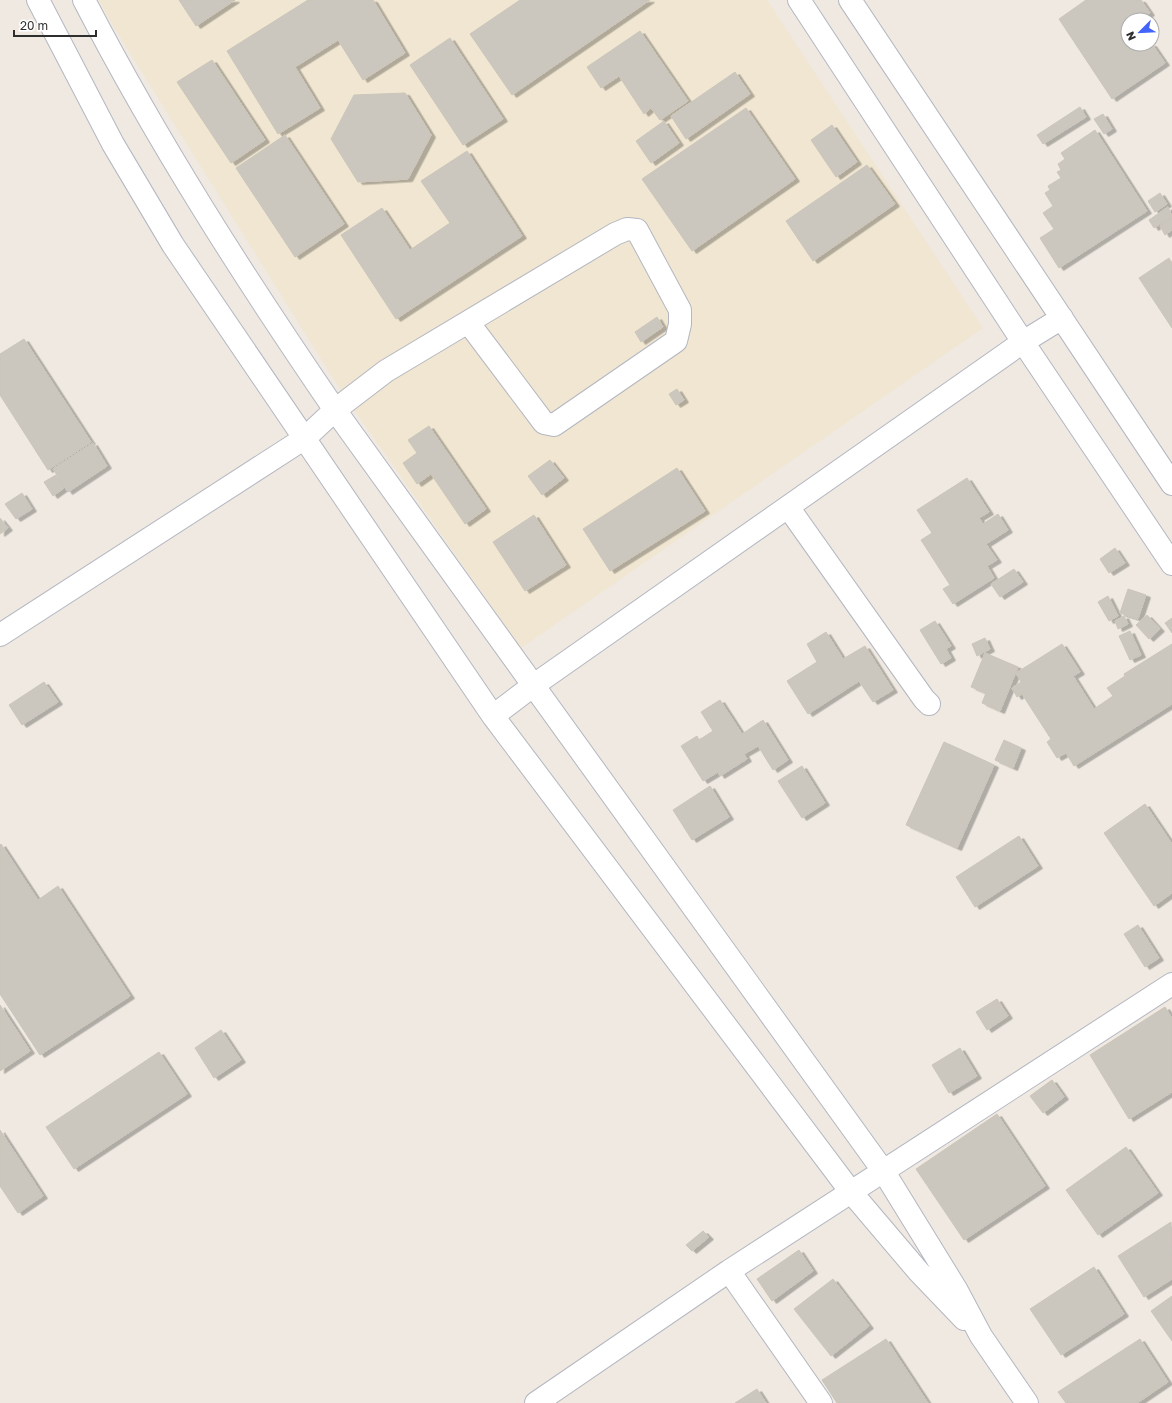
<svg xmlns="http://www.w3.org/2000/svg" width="1172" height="1403" viewBox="0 0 1172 1403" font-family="'Golos Text',sans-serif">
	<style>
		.education { fill: #f0e6d1 }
		.building { fill: #cbc7bf; stroke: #cbc5ba; filter: url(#shadow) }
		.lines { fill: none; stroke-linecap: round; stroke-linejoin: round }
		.minor-casing { stroke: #b4b7c1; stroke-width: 24 }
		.minor { stroke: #fff; stroke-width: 22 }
	</style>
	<defs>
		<filter id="shadow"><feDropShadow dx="4.5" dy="2.5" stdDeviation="0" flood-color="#0004"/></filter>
	</defs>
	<rect width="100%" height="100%" fill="#efe9e1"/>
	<!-- education -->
	<path class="education" d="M99 0H767L983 328 521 648 343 394 110 21Z"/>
	<!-- building -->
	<path class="building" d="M179 0H235L196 26Z
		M308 0H373L405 53 363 80 338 40 295 67 320 108 278 134 227 51Z
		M520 0H650L512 95 470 34Z
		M1086 0H1141L1150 13 1139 20H1128V44H1152L1165 63 1112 99 1059 19Z
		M640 31 688 101 660 120 651 108 644 114 619 76 601 88 587 67Z
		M450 38 503 119 463 145 410 65Z
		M212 60 265 140 231 163 177 82Z
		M735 72 750 94 686 139 671 116Z
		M405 93 431 135 408 179 358 182 331 139 354 95Z
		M1080 107 1086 117 1043 144 1037 135Z
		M746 108 795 179 692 251 642 179Z
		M1103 114 1112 129 1104 134 1094 119Z
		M664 121 679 143 651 163 636 141Z
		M832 125 857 162 836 177 811 140Z
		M1095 130 1147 211 1059 268 1040 238 1054 229 1043 213 1053 206 1045 193 1050 190 1048 186 1061 178 1057 172 1061 170 1058 164 1065 159 1061 153Z
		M285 135 344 224 295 257 236 168Z
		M467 151 522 236 396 319 341 235 382 208 410 250 450 223 421 181Z
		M867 165 895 204 813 261 786 221Z
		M1160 193 1167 204 1155 212 1148 201Z
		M1168 207 1172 216 1154 228 1149 220Z
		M1172 218V230L1165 235 1160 226Z
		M1169 258 1172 264V328L1139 278Z
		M657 317 663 327 641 342 635 332Z
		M24 339 91 442 48 470 0 395V354Z
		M677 389 684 400 676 405 669 394Z
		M429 426 486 509 465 524 431 474 417 484 403 463 417 453 408 440Z
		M93 443 107 466 68 492 53 469Z
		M550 460 564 478 542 495 528 476Z
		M677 468 705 511 610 571 583 529Z
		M56 475 64 488 53 496 44 482Z
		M967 478 989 512 979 518 983 524 998 514 1008 530 986 544 997 560 987 566 994 578 953 604 943 589 950 585 921 540 932 533 917 510Z
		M22 493 32 509 16 519 5 504Z
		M534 515 566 565 525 591 493 542Z
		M0 518 8 528 0 534Z
		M1115 548 1125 563 1109 573 1100 559Z
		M1014 569 1023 582 1000 597 991 584Z
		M1128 589 1146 595 1138 619 1120 613Z
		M1108 596 1118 616 1109 621 1098 602Z
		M1147 615 1160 629 1149 639 1136 625Z
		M1124 616 1128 624 1118 629 1115 621Z
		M1172 618V633L1165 623Z
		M935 621 951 646 946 649 951 658 941 664 920 630Z
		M1130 631 1141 655 1130 660 1119 636Z
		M826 632 843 659 865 646 893 690 873 702 859 681 808 714 787 681 817 662 807 644Z
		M985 638 990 649 977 656 972 644Z
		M1062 644 1080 672 1073 676 1094 709 1113 696 1107 688 1125 676 1124 674 1172 644V704L1074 766 1066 753 1057 758 1047 742 1051 739 1022 694 1017 697 1012 688 1021 682 1016 673Z
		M985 653 1018 667 1000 711 982 703 986 693 971 687Z
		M44 682 58 702 22 725 9 705Z
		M720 700 742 734 763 720 788 760 773 770 758 746 744 754 747 759 720 776 718 772 703 781 681 746 697 736 699 740 713 731 701 712Z
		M1004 740 1021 748 1013 768 995 760Z
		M944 742 994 765 957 848 906 825Z
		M802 766 825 803 802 818 778 781Z
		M710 786 729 817 692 840 673 810Z
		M1145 804 1172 844V893L1154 906 1104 833Z
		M1019 836 1038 866 975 907 956 877Z
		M1 844 38 900 58 886 130 996 40 1055 0 994V845Z
		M1138 925 1159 958 1145 967 1124 934Z
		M997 999 1008 1016 987 1030 976 1012Z
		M0 1005 30 1051 0 1071Z
		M1165 1007 1172 1018V1092L1129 1119 1090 1055Z
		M221 1030 241 1060 214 1078 195 1048Z
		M960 1048 977 1076 949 1093 932 1065Z
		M159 1052 187 1094 74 1169 46 1127Z
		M1052 1080 1064 1097 1043 1113 1030 1096Z
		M997 1114 1045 1186 964 1240 916 1169Z
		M0 1130 43 1196 18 1213 0 1186Z
		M1126 1147 1158 1193 1098 1235 1066 1190Z
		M1171 1222 1172 1279 1144 1297 1118 1256Z
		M703 1231 709 1237 692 1251 686 1245Z
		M799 1250 813 1271 772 1301 757 1279Z
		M1094 1267 1124 1314 1061 1355 1030 1309Z
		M833 1279 869 1326 831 1356 794 1309Z
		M1172 1296V1341L1151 1311Z
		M886 1339 928 1403H837L822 1380Z
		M1140 1339 1168 1382 1137 1403H1066L1058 1392Z
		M757 1389 766 1403H735Z"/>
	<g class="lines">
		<defs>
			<path id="minor" d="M38 0 113 144 173 245 493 716 851 1192 919 1272 964 1319
				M84 0C158 143 244 277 335 410L884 1172 956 1289 981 1336 1027 1403
				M799 0 1023 342 1172 564
				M850 0 1172 484
				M788 507 924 699 929 704
				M0 635 305 438 335 410 386 371 615 234 627 229 637 230 680 310V324L676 341 554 425 544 423 468 322
				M493 716 534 685 1023 342 1062 318
				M729 1271 821 1403
				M536 1403 729 1271 1172 984"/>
		</defs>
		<!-- minor casing -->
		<use href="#minor" class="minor-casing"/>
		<!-- minor -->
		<use href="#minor" class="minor"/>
	</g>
	<!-- north arrow -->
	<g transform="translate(1140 32) rotate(246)"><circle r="19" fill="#ffffff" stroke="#ababab"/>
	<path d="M0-3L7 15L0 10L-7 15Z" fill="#4264fb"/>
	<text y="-6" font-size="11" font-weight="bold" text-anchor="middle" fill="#2e2e2e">N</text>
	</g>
	<!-- scale -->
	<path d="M14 30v6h82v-6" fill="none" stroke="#2e2e2e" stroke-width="2"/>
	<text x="20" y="30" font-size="12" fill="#2e2e2e" stroke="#ffffff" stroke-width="3" paint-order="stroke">20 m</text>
</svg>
